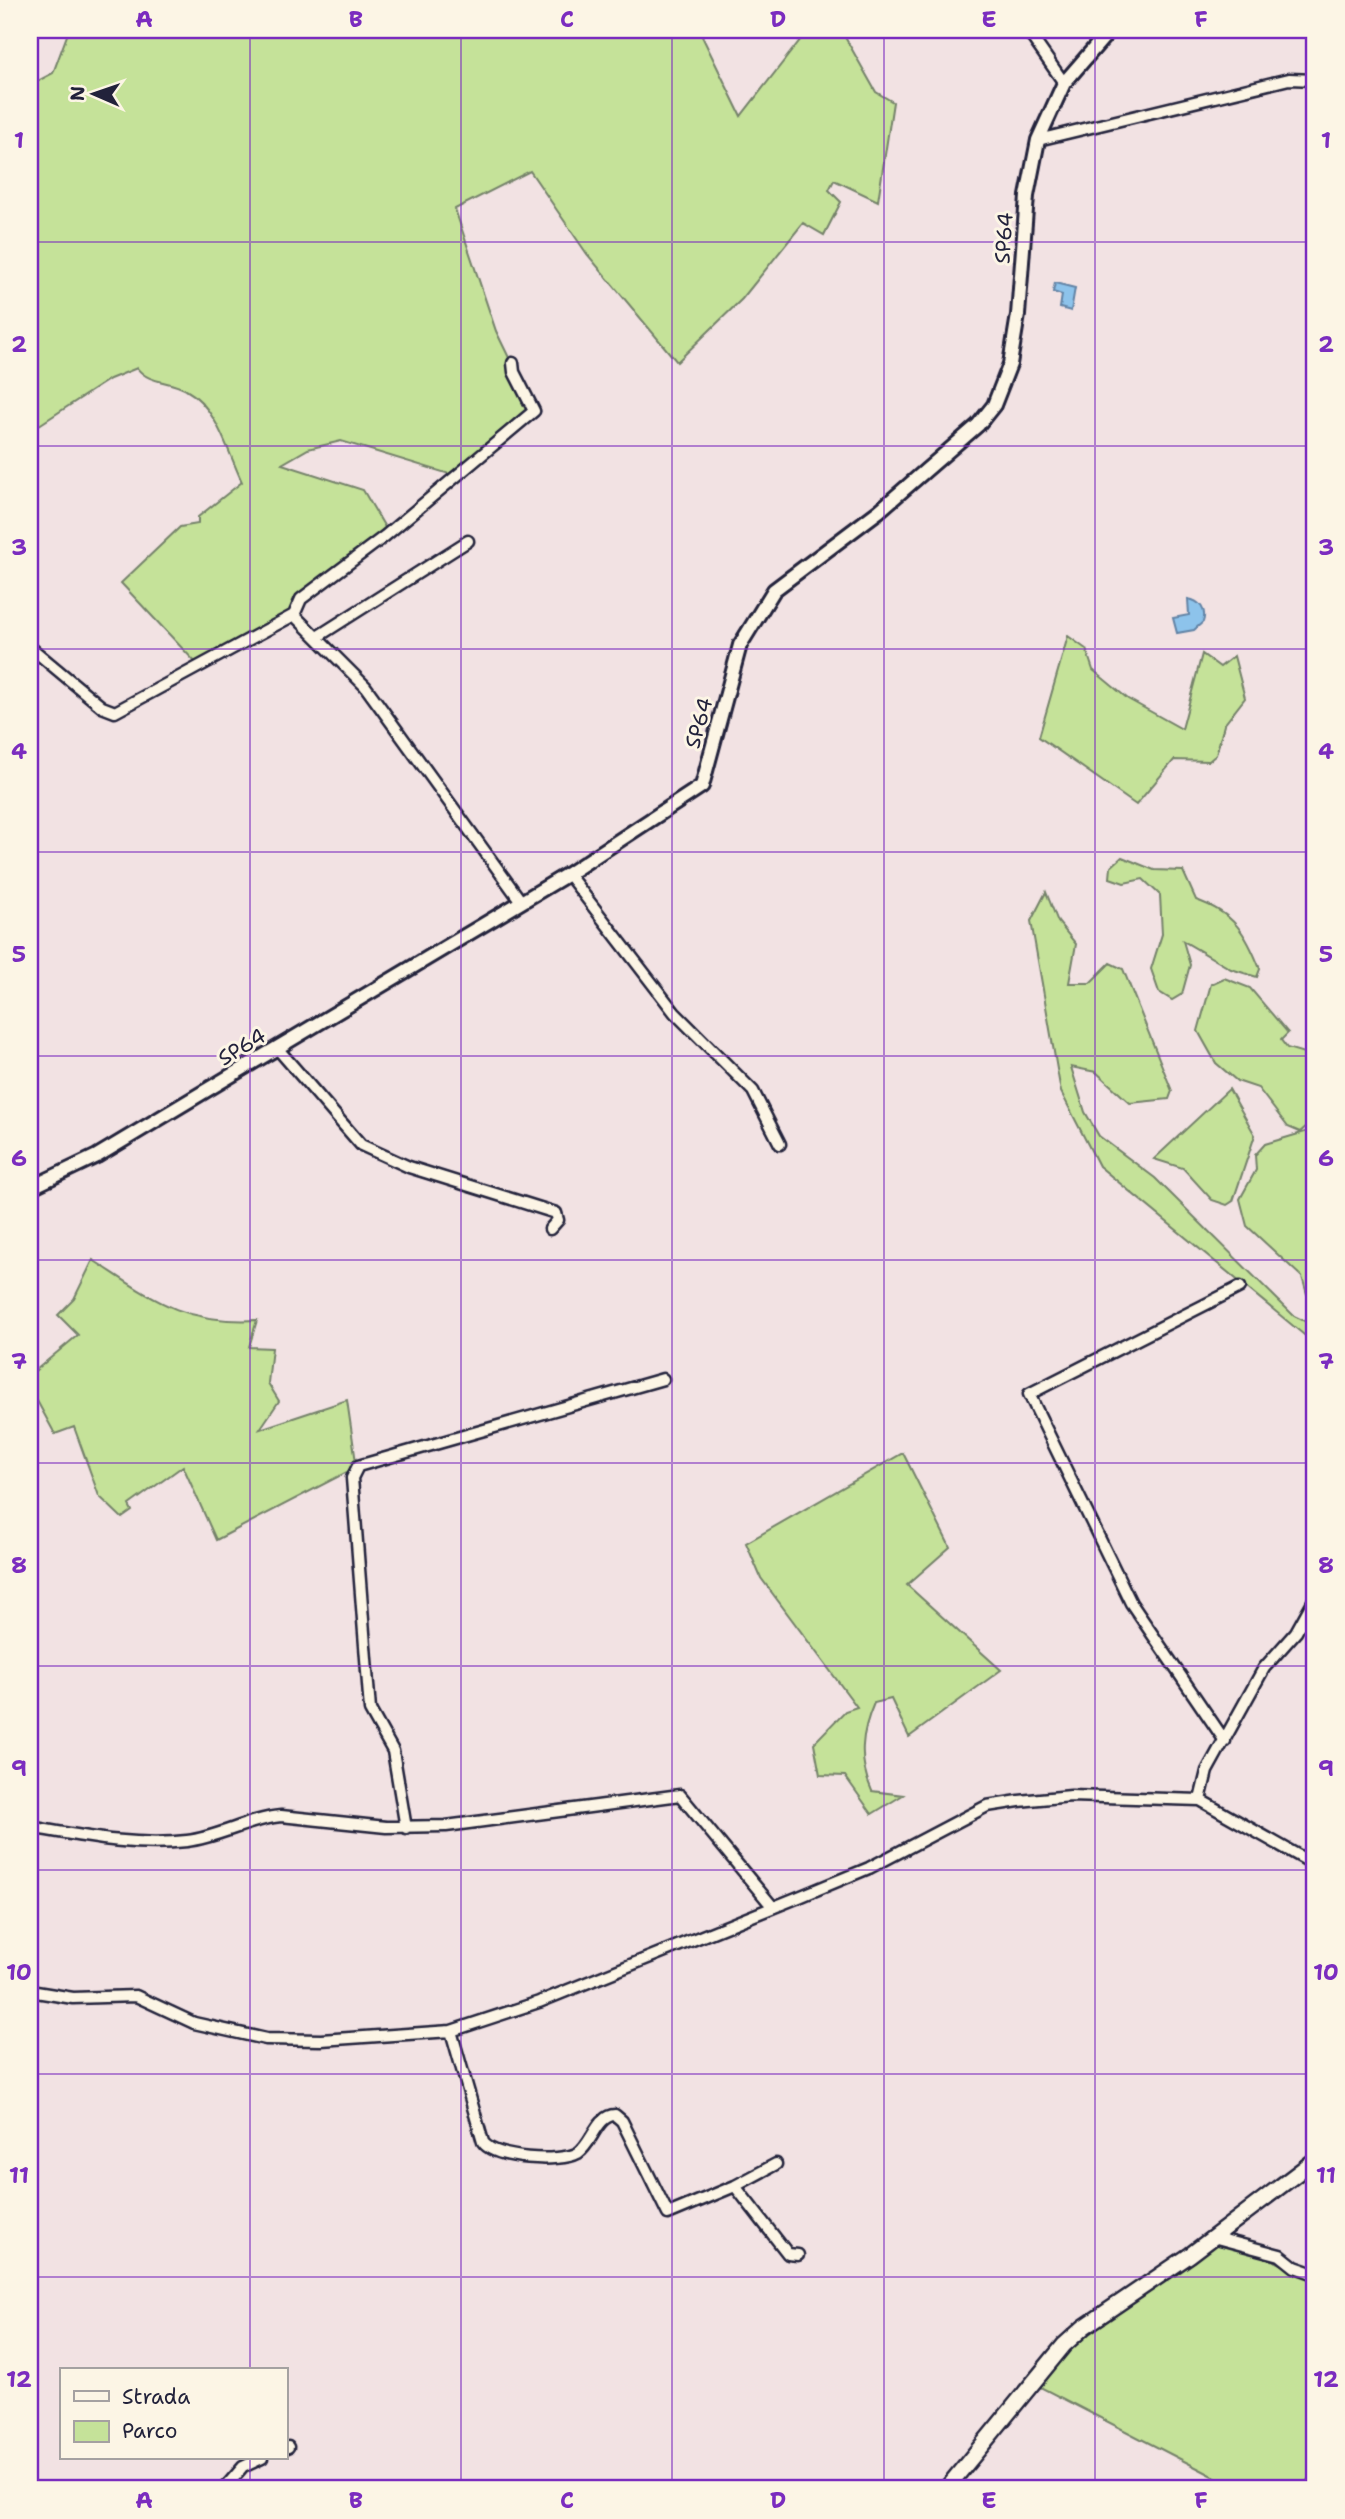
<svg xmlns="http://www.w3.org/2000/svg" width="1345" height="2519" viewBox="0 0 1345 2519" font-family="'Shantell Sans',sans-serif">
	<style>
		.green { fill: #c5e299; stroke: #74826a; stroke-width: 2 }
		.water { fill: #8dc3eb; stroke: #6283a5; stroke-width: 2 }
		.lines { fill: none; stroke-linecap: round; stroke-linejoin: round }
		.minor-casing { stroke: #22223b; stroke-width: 15 }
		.tertiary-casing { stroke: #22223b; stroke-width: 18 }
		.secondary-casing { stroke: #22223b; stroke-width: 19 }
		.minor { stroke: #fcf5e5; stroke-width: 10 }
		.tertiary { stroke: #fcf5e5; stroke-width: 12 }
		.secondary { stroke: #fcf5e5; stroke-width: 14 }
		.grid { fill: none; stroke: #7b2cbf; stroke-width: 2; stroke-opacity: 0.55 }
		.labels { text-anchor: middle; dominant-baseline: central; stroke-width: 6; stroke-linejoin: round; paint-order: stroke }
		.street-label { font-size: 21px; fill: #22223b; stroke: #fcf5e5 }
		.neatline { fill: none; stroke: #7b2cbf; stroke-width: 2.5 }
		.grid-label { font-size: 23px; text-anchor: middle; font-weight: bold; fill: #7b2cbf }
	</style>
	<rect width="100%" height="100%" fill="#f2e2e3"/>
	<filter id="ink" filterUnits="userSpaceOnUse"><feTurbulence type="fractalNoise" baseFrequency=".0143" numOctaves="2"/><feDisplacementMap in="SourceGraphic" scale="14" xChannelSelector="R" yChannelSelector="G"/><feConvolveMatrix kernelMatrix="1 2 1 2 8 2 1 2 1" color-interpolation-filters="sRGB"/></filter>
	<g filter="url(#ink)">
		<!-- green -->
		<path class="green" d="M69 30H699L741 116 808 30H841L876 92 893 102 878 201 834 180 829 190 841 202 824 235 803 223 742 299 677 362 587 254 530 171 455 209 496 331 529 399V416L459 477 341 441 308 449 282 464 363 490 386 529 309 590 290 613 196 663 121 583 180 527 198 524V517L242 482C228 452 216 406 186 390 169 380 149 384 137 368L110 379 30 431V85L53 73Z
			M1068 636 1086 649 1093 670 1128 699 1182 729 1202 654 1220 667 1234 656 1245 698 1224 725 1216 755 1209 761 1174 760 1136 805 1039 737Z
			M1122 857 1154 870 1183 871 1196 900C1234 913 1246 933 1260 969L1257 977 1231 969 1183 941 1190 965 1182 994 1172 1000 1159 992 1151 969 1162 934 1160 895 1143 879 1124 883 1110 878 1111 867Z
			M1046 892 1058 922 1076 944 1069 983H1090L1110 963 1123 969 1172 1091 1169 1099 1130 1103 1096 1072 1071 1067 1085 1112 1099 1136 1155 1178 1294 1316 1315 1326V1344L1099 1166 1061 1092 1031 921Z
			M1224 978 1250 988 1288 1033 1281 1040 1287 1048 1311 1055 1315 1061V1119L1300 1132 1288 1127 1258 1088 1237 1081 1216 1063 1198 1031 1211 984Z
			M1229 1089 1255 1135 1233 1201 1227 1205 1212 1200 1183 1168 1154 1159Z
			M1315 1129V1300L1307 1294 1302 1277 1247 1226 1240 1199 1256 1170 1255 1155 1265 1144Z
			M93 1260C153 1299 181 1324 257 1320L249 1347 272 1348 268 1383 279 1401 260 1429 347 1400 356 1462 351 1470 216 1540 183 1466 129 1505 132 1511 122 1518 99 1496 74 1427 55 1434 30 1388V1375L78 1335 58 1315 74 1299Z
			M903 1453 950 1547 907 1585 1001 1670 909 1737 891 1699 874 1703C861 1733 858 1760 872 1791L903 1795 872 1814 845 1776 820 1775 814 1743 845 1711 857 1707 761 1578 746 1543Z
			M1218 2243 1255 2252 1315 2280V2471L1302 2489H1210L1217 2478 1040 2387 1077 2340Z"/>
		<!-- water -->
		<path class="water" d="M1055 283 1075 288 1071 311 1060 308 1062 295 1053 292Z
			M1188 599C1200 601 1207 610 1203 622L1194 630 1177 633 1173 618 1189 615Z"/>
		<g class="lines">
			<defs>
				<path id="minor" d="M1027 30 1064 83
					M1038 140 1289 79 1315 80
					M294 615 301 599 385 536 534 411 514 372 513 363
					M317 637 468 541
					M30 647 102 707 115 712 294 615 365 686 520 900
					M568 874 675 1013 753 1091 780 1144
					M277 1048 361 1145 409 1167 556 1213 558 1220 550 1229
					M1225 1741 1131 1603 1029 1394 1240 1287
					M1200 1800 1207 1771 1264 1668 1296 1632 1315 1598
					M30 1827C82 1836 134 1847 187 1841 220 1837 248 1819 281 1816L386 1827 446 1826 680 1795 772 1906
					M406 1828 393 1751 370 1710 352 1478 358 1466 663 1379
					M30 1991 73 1998 136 1996 194 2023 266 2039 321 2040 451 2031 539 2002 799 1897 869 1868 987 1806 1019 1801 1071 1796 1200 1800 1315 1865
					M451 2031 483 2142C494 2159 560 2163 578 2153 592 2144 597 2115 615 2115L622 2121 668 2214 735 2186 776 2164
					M735 2186 788 2254 798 2255
					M1213 2237 1280 2255 1295 2267 1315 2274
					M285 2448 288 2447
					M197 2489H205
					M224 2489 243 2467 262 2458"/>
				<path id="tertiary" d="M30 1188 97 1156 277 1048 568 874 702 786 740 645 774 590 879 511 978 425 994 405 1010 364 1018 315 1027 196 1038 140 1064 83 1110 30"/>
				<path id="secondary" d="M946 2489 1064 2345 1084 2327 1190 2255 1315 2160"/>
			</defs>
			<!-- minor casing -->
			<use href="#minor" class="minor-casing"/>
			<!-- tertiary casing -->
			<use href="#tertiary" class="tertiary-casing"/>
			<!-- secondary casing -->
			<use href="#secondary" class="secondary-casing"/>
			<!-- minor -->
			<use href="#minor" class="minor"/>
			<!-- tertiary -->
			<use href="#tertiary" class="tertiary"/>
			<!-- secondary -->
			<use href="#secondary" class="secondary"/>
		</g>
	</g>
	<!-- grid -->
	<path class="grid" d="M250 30V2370M461 30V2489M672 30V2489M884 30V2489M1095 30V2489M30 242H1315M30 446H1315M30 649H1315M30 852H1315M30 1056H1315M30 1260H1315M30 1463H1315M30 1666H1315M30 1870H1315M30 2074H1315M30 2277H1315M250 2458V2489"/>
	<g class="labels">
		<!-- street labels -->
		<g class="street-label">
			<text transform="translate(1004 238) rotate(-86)">SP64</text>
			<text transform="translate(699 723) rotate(-74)">SP64</text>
			<text transform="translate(242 1047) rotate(-31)">SP64</text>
		</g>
	</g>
	<!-- margin -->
	<rect width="1345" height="2519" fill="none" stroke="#fcf5e5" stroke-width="77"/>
	<!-- legend -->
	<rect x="60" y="2368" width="228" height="91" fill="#fcf5e5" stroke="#a5a1a1" stroke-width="2"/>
	<rect x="74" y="2391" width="35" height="10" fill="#fcf5e5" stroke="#a5a1a1" stroke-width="2"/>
	<text x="122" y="2404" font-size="21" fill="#22223b">Strada</text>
	<rect x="74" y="2421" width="35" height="21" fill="#c5e299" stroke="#a5a1a1" stroke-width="2"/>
	<text x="122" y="2438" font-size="21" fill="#22223b">Parco</text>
	<!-- north arrow -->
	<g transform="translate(94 94) rotate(272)" stroke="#fcf5e5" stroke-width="5" paint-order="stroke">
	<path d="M0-5L12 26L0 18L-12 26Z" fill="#22223b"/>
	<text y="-10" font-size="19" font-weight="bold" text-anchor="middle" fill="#22223b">N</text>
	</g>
	<rect x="38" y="38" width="1268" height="2442" class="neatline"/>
	<g class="grid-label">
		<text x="144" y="27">A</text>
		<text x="356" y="27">B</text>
		<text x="567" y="27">C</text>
		<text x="778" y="27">D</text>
		<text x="989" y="27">E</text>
		<text x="1201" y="27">F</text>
		<text x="19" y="148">1</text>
		<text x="1326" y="148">1</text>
		<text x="19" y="352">2</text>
		<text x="1326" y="352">2</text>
		<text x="19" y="555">3</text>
		<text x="1326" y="555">3</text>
		<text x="19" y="759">4</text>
		<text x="1326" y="759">4</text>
		<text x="19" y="962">5</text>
		<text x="1326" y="962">5</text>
		<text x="19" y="1166">6</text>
		<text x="1326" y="1166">6</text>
		<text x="19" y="1369">7</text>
		<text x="1326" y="1369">7</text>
		<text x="19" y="1573">8</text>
		<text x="1326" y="1573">8</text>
		<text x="19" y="1776">9</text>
		<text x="1326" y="1776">9</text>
		<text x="19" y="1980">10</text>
		<text x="1326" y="1980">10</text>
		<text x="19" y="2183">11</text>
		<text x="1326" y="2183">11</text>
		<text x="19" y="2387">12</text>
		<text x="1326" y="2387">12</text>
		<text x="144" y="2508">A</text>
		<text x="356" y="2508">B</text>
		<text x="567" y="2508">C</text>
		<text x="778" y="2508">D</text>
		<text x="989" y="2508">E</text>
		<text x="1201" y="2508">F</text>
	</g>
</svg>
